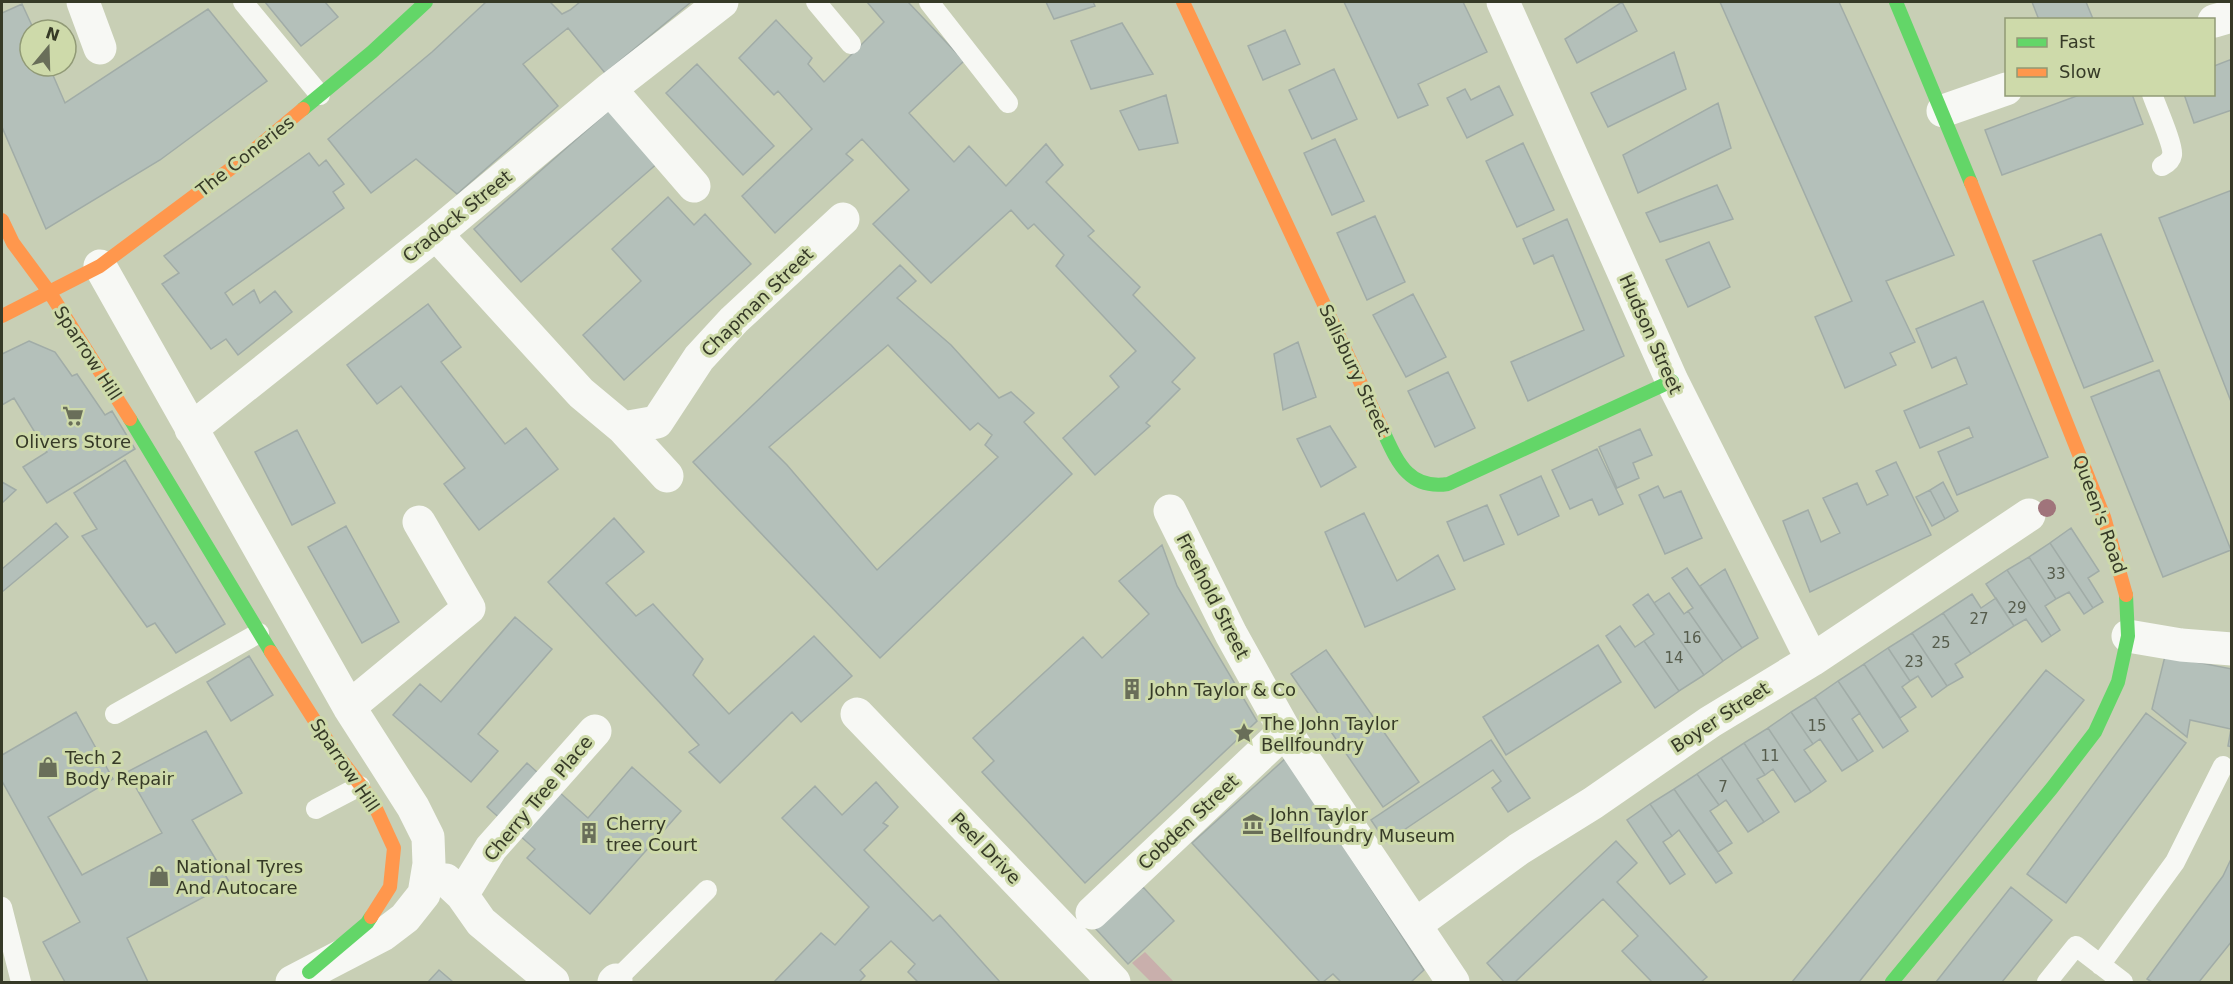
<svg xmlns="http://www.w3.org/2000/svg" width="2233" height="984" viewBox="0 0 2233 984" font-family="'DejaVu Sans',sans-serif">
	<style>
		.green { fill: #c9afac }
		.building { fill: #b4c0ba; stroke: #a1aca7; stroke-width: 1.5; fill-rule: evenodd }
		.lines { fill: none; stroke-linecap: round; stroke-linejoin: round }
		.lane { stroke: #f7f8f4; stroke-width: 20 }
		.street { stroke: #f7f8f4; stroke-width: 33 }
		.fast { stroke: #63d668; stroke-width: 14 }
		.slow { stroke: #ff974d; stroke-width: 14 }
		.tree { fill: #a0747b }
		.labels { text-anchor: middle; dominant-baseline: central; stroke-width: 6; stroke-linejoin: round; paint-order: stroke }
		.number-label { font-size: 15px; fill: #565c4c }
		.street-label { font-size: 18px; fill: #363a27; stroke: #cedaaa }
		.poi-label { font-size: 18px; fill: #363a27; stroke: #cedaaa; text-anchor: start }
	</style>
	<rect width="100%" height="100%" fill="#c8cfb5"/>
	<!-- green -->
	<path class="green" d="M1145 952 1146 953 1174 982H1151L1132 963Z"/>
	<!-- building -->
	<path class="building" d="M265 2H325L338 17 301 46Z
		M486 2H550L562 14 570 10 580 2H691L605 73 568 28 523 64 558 106 457 194 416 159 371 193 328 139 432 52Z
		M867 2H908L964 61 909 113 954 162 969 146 1006 186 1046 144 1063 165 1046 182 1094 231 1088 236 1140 287 1133 295 1195 358 1172 382 1180 389 1146 423 1150 426 1095 475 1063 438 1119 387 1110 376 1136 351 1056 266 1064 255 1034 224 1028 229 1011 210 931 283 873 224 909 190 862 139 846 154 853 160 775 233 742 196 812 129 778 91 774 95 739 58 776 20 812 58 808 64 824 82 884 22Z
		M1046 2H1093L1095 6 1054 19Z
		M1344 2H1463L1487 52 1418 84 1428 105 1398 118Z
		M1622 2 1637 31 1577 63 1565 39Z
		M1720 2H1839L1954 255 1886 281 1915 342 1890 353 1896 365 1845 388 1815 317 1852 301Z
		M2032 2H2086L2093 19 2039 20Z
		M22 4 34 30H30V66H49L65 103 208 9 267 81 160 160 46 229 2 127V13Z
		M1122 23 1153 74 1091 89 1071 41Z
		M1285 30 1300 64 1263 80 1248 46Z
		M1674 52 1686 89 1608 127 1591 93Z
		M2232 59V110L2194 123 2184 94H2214V66Z
		M697 64 774 146 743 175 666 93Z
		M1334 69 1357 119 1312 139 1289 90Z
		M1499 86 1513 115 1467 138 1447 98 1465 89 1471 100Z
		M2082 94H2132L2143 124 2002 175 1985 130Z
		M1166 95 1178 143 1139 150 1120 111Z
		M1718 103 1731 148 1638 193 1623 155Z
		M612 108 659 162 521 282 474 229Z
		M1335 139 1364 201 1332 215 1304 153Z
		M1523 143 1554 210 1517 227 1486 161Z
		M309 153 319 166 326 160 344 184 333 192 344 208 225 293 233 305 254 290 260 303 275 291 292 312 238 355 226 339 211 349 162 284 179 273 164 256Z
		M1717 185 1733 219 1660 242 1646 213Z
		M2232 190V404L2159 218Z
		M668 197 694 225 705 214 751 264 624 380 583 335 641 281 612 249Z
		M1375 216 1405 282 1367 300 1337 233Z
		M1567 219 1624 356 1528 401 1511 362 1584 330 1553 255 1534 264 1523 239Z
		M2101 234 2153 361 2084 388 2033 261Z
		M1709 242 1730 287 1688 307 1666 260Z
		M900 265 916 281 897 298 951 345 999 398 1011 392 1034 413 1024 422 1072 474 880 658 693 462ZM888 345 970 430 978 423 992 435 985 445 998 457 877 570 787 465 769 447Z
		M1413 294 1446 357 1406 377 1373 315Z
		M1983 301 2048 457 1957 495 1938 452 1973 437 1969 427 1920 448 1904 411 1967 384 1956 357 1932 368 1916 329Z
		M428 304 461 347 441 362 505 444 526 428 558 469 479 530 444 484 465 468 401 386 377 404 347 365Z
		M29 341 55 352 72 376 77 374 105 415 112 411 135 449 47 503 23 467 47 452 14 398 2 405V354Z
		M1298 342 1316 397 1283 410 1274 354Z
		M2159 370 2231 550 2163 577 2091 397Z
		M1448 372 1475 428 1435 447 1408 391Z
		M1330 426 1356 467 1321 487 1297 439Z
		M1640 429 1652 455 1633 463 1639 478 1617 488 1599 447Z
		M297 430 335 503 292 525 255 452Z
		M1597 449 1623 504 1599 515 1592 499 1570 509 1552 470Z
		M125 460 225 624 176 653 155 623 147 627 82 536 97 529 74 493Z
		M1896 462 1931 535 1810 592 1783 521 1808 510 1821 542 1840 533 1823 498 1857 483 1867 505 1888 495 1876 471Z
		M1541 476 1559 516 1518 535 1500 495Z
		M2 482 16 490 2 503Z
		M1943 482 1958 511 1945 519 1930 490Z
		M1658 486 1664 498 1681 491 1702 538 1665 554 1639 495Z
		M1930 490 1945 519 1932 526 1916 497Z
		M1487 505 1504 544 1464 561 1447 522Z
		M1364 513 1397 581 1438 555 1455 589 1365 627 1325 532Z
		M614 518 644 552 606 583 636 616 653 604 703 659 693 675 729 714 814 636 852 676 801 722 792 712 720 783 689 752 699 745 548 582Z
		M56 523 68 537 2 592V569Z
		M346 526 399 622 362 643 308 547Z
		M2071 528 2099 571 2088 578 2103 602 2093 608 2050 543Z
		M2050 543 2093 608 2084 614 2069 592 2056 599 2029 557Z
		M1162 545 1177 586 1257 721 1085 883 982 772 994 761 973 738 1083 637 1102 658 1149 614 1119 581Z
		M2029 557 2056 599 2045 606 2060 630 2051 636 2007 570Z
		M1687 568 1742 648 1723 661 1688 611 1693 608 1672 578Z
		M1725 569 1758 638 1742 648 1700 586Z
		M2007 570 2051 636 2042 642 2026 619 2014 626 1986 584Z
		M1669 593 1684 614 1688 611 1723 661 1704 675 1654 603Z
		M1648 594 1704 675 1679 691 1644 641 1654 634 1633 605Z
		M1972 594 1981 608 1996 598 2014 626 1971 654 1943 613Z
		M1943 613 1971 654 1955 664 1963 677 1947 686 1912 633Z
		M515 617 552 649 478 734 498 751 471 782 393 715 420 684 441 702Z
		M1620 626 1635 647 1644 641 1679 691 1655 708 1606 636Z
		M1912 633 1947 686 1932 697 1918 676 1910 681 1888 648Z
		M1598 645 1621 682 1506 755 1483 717Z
		M1888 648 1910 681 1902 687 1916 707 1900 718 1864 664Z
		M1326 650 1419 782 1383 807 1291 674Z
		M249 656 273 695 231 721 207 682Z
		M2165 656 2232 669V747L2228 746 2231 729 2190 720 2187 737 2152 709Z
		M1864 664 1908 731 1883 748 1838 681Z
		M2046 670 2084 700 1859 982H1792Z
		M1838 681 1860 713 1852 719 1873 751 1858 761 1815 697Z
		M1815 697 1858 761 1842 771 1820 739 1813 744 1791 712Z
		M76 712 113 779 48 817 82 875 162 833 127 772 206 731 242 793 192 820 230 883 127 938 148 982H65L43 942 80 922 2 781V755Z
		M1791 712 1813 744 1804 750 1826 781 1811 792 1768 728Z
		M2146 713 2186 743 2066 903 2027 874Z
		M1768 728 1811 792 1795 802 1773 769 1765 775 1744 743Z
		M1491 740 1530 798 1508 812 1492 788 1501 781 1493 770 1386 842 1371 820Z
		M1744 743 1765 775 1757 779 1779 812 1764 822 1721 758Z
		M1286 758 1424 970 1411 982H1341L1333 974 1323 982H1320L1192 843Z
		M1721 758 1764 822 1748 832 1726 800 1719 805 1697 774Z
		M527 763 588 818 632 767 681 811 590 914 527 858 535 849 487 807Z
		M1697 774 1719 805 1710 811 1732 843 1718 852 1674 789Z
		M876 782 898 807 883 823 888 826 864 850 933 921 940 915 1000 982H918L908 972 915 964 891 941 860 970 865 976 859 982H774L821 933 835 945 869 907 782 818 815 786 842 815Z
		M1674 789 1732 873 1716 883 1679 830 1672 836 1650 804Z
		M1650 804 1672 836 1663 842 1685 874 1670 884 1627 820Z
		M1616 841 1637 863 1617 882 1707 977 1701 982H1652L1622 951 1638 936 1603 899 1515 982H1504L1487 963Z
		M2232 857V941L2199 982H2152L2147 979 2223 876Z
		M1143 887 1174 921 1128 964 1096 929Z
		M2011 887 2052 920 2002 982H1936Z
		M439 970 453 982H428Z"/>
	<g class="lines">
		<!-- lane -->
		<path class="lane" d="M243 2 320 95
			M816 2 851 44
			M929 2 1008 103
			M2152 94C2156 106 2174 146 2172 155 2171 161 2166 164 2162 166
			M115 714 259 633
			M316 809 360 786
			M2 907 21 982
			M2100 965 2175 862 2223 766
			M616 980 707 890
			M2047 982 2076 946 2123 982"/>
		<!-- street -->
		<path class="street" d="M83 2 100 48
			M1503 2 1672 381 1812 660
			M2214 21 2232 16
			M610 89 694 186
			M1943 111 2006 89
			M436 234 581 393 623 428 657 422 699 358 734 320 843 219
			M100 266 349 707 413 807 428 837 429 864 424 894 405 918 384 934 292 982
			M623 428 667 476
			M191 429 436 234 610 89 722 2
			M1170 511 1231 634 1285 731 1453 982
			M2128 636 2181 645 2232 649
			M349 707 469 608 419 522
			M857 714 1114 982
			M446 880 462 895 481 922 553 982
			M462 895 491 848 595 731
			M1092 913 1285 731
			M1415 925 1519 849 1593 803 1710 722 1812 660 2029 515
			M614 982 616 980"/>
		<!-- fast -->
		<path class="fast" d="M1896 2 1971 183
			M303 109 372 52 426 2
			M130 419 271 652
			M1383 431C1397 461 1408 490 1448 484L1672 381
			M309 972 367 923 371 917
			M1892 982 2052 788 2095 732 2118 682 2128 636 2126 595"/>
		<!-- slow -->
		<path class="slow" d="M1183 2 1383 431
			M1971 183 2104 517 2126 595
			M2 220 13 243 50 293 130 419
			M2 316 100 266 241 161 303 109
			M271 652 334 751 372 800 394 848 390 887 371 917"/>
	</g>
	<!-- trees -->
	<circle class="tree" cx="2047" cy="508" r="9"/>
	<!-- icons -->
	<defs>
		<symbol id="supermarket-bare" viewBox="-9 -9 18 18"><path d="M-6-5.5h2.5l.6 2H6L4.5 2H-2.5L-4.4-4H-6ZM-1.5 3.2a1.3 1.3 0 1 0 .1 0ZM3 3.2a1.3 1.3 0 1 0 .1 0Z" fill="#696e59" stroke="#cedaaa" stroke-width="2.5" paint-order="stroke"/></symbol>
		<symbol id="building-bare" viewBox="-9 -9 18 18"><path d="M-4-6H4V6H1V3H-1V6H-4ZM-2.5-4.3h1.7v1.8h-1.7ZM.8-4.3h1.7v1.8H.8ZM-2.5-1h1.7V.8h-1.7ZM.8-1h1.7V.8H.8Z" fill="#696e59" stroke="#cedaaa" stroke-width="2.5" paint-order="stroke"/></symbol>
		<symbol id="sight-bare" viewBox="-9 -9 18 18"><path d="M0-6L1.8-2.2L6-1.7L2.9 1.2L3.7 5.4L0 3.3L-3.7 5.4L-2.9 1.2L-6-1.7L-1.8-2.2Z" fill="#696e59" stroke="#cedaaa" stroke-width="2.5" paint-order="stroke"/></symbol>
		<symbol id="shop-bare" viewBox="-9 -9 18 18"><path d="M-5-2.5h2.3a2.7 3.5 0 0 1 5.4 0H5L5.5 6h-11ZM-1.5-2.5h3a1.5 2.3 0 0 0-3 0Z" fill="#696e59" stroke="#cedaaa" stroke-width="2.5" paint-order="stroke"/></symbol>
		<symbol id="museum-bare" viewBox="-9 -9 18 18"><path d="M0-6L6-3V-2H-6V-3ZM-5-1h2V3h-2ZM-1-1h2V3h-2ZM3-1h2V3H3ZM-6 4H6V6H-6Z" fill="#696e59" stroke="#cedaaa" stroke-width="2.5" paint-order="stroke"/></symbol>
	</defs>
	<g fill-rule="evenodd">
		<use href="#supermarket-bare" x="58" y="401" width="30" height="30"/>
		<use href="#building-bare" x="1117" y="674" width="30" height="30"/>
		<use href="#sight-bare" x="1229" y="718" width="30" height="30"/>
		<use href="#shop-bare" x="33" y="752" width="30" height="30"/>
		<use href="#museum-bare" x="1238" y="809" width="30" height="30"/>
		<use href="#building-bare" x="574" y="818" width="30" height="30"/>
		<use href="#shop-bare" x="144" y="861" width="30" height="30"/>
	</g>
	<g class="labels">
		<!-- number labels -->
		<g class="number-label">
			<text x="2056" y="574">33</text>
			<text x="2017" y="608">29</text>
			<text x="1979" y="619">27</text>
			<text x="1692" y="638">16</text>
			<text x="1941" y="643">25</text>
			<text x="1674" y="658">14</text>
			<text x="1914" y="662">23</text>
			<text x="1817" y="726">15</text>
			<text x="1770" y="756">11</text>
			<text x="1723" y="787">7</text>
		</g>
		<!-- street labels -->
		<g class="street-label">
			<text transform="translate(245 156) rotate(-38)">The Coneries</text>
			<text transform="translate(457 216) rotate(-39)">Cradock Street</text>
			<text transform="translate(757 302) rotate(-44)">Chapman Street</text>
			<text transform="translate(1651 334) rotate(66)">Hudson Street</text>
			<text transform="translate(88 353) rotate(57)">Sparrow Hill</text>
			<text transform="translate(1355 370) rotate(65)">Salisbury Street</text>
			<text transform="translate(2100 514) rotate(70)">Queen's Road</text>
			<text transform="translate(1213 596) rotate(63)">Freehold Street</text>
			<text transform="translate(1720 717) rotate(-33)">Boyer Street</text>
			<text transform="translate(345 765) rotate(56)">Sparrow Hill</text>
			<text transform="translate(538 798) rotate(-50)">Cherry Tree Place</text>
			<text transform="translate(1188 822) rotate(-43)">Cobden Street</text>
			<text transform="translate(986 848) rotate(46)">Peel Drive</text>
		</g>
		<!-- poi labels -->
		<g class="poi-label">
			<text x="73" y="441" text-anchor="middle">Olivers Store</text>
			<text x="1149" y="689">John Taylor &amp; Co</text>
			<text x="1261" y="723">The John Taylor<tspan x="1261" dy="21">Bellfoundry</tspan></text>
			<text x="65" y="757">Tech 2<tspan x="65" dy="21">Body Repair</tspan></text>
			<text x="1270" y="814">John Taylor<tspan x="1270" dy="21">Bellfoundry Museum</tspan></text>
			<text x="606" y="823">Cherry<tspan x="606" dy="21">tree Court</tspan></text>
			<text x="176" y="866">National Tyres<tspan x="176" dy="21">And Autocare</tspan></text>
		</g>
	</g>
	<!-- border -->
	<rect width="2233" height="984" fill="none" stroke="#363a27" stroke-width="6"/>
	<!-- legend -->
	<rect x="2005" y="18" width="210" height="78" fill="#cedaaa" stroke="#919a76" stroke-width="1.5"/>
	<rect x="2017" y="38" width="30" height="9" fill="#63d668" stroke="#919a76" stroke-width="1.5"/>
	<text x="2059" y="48" font-size="18" fill="#363a27">Fast</text>
	<rect x="2017" y="68" width="30" height="9" fill="#ff974d" stroke="#919a76" stroke-width="1.5"/>
	<text x="2059" y="78" font-size="18" fill="#363a27">Slow</text>
	<!-- north arrow -->
	<g transform="translate(48 48) rotate(19)"><circle r="28" fill="#cedaaa" stroke="#919a76" stroke-width="1.5"/>
	<path d="M0-4.5L10 22L0 15L-10 22Z" fill="#696e59"/>
	<text y="-9" font-size="16" font-weight="bold" text-anchor="middle" fill="#363a27">N</text>
	</g>
</svg>
